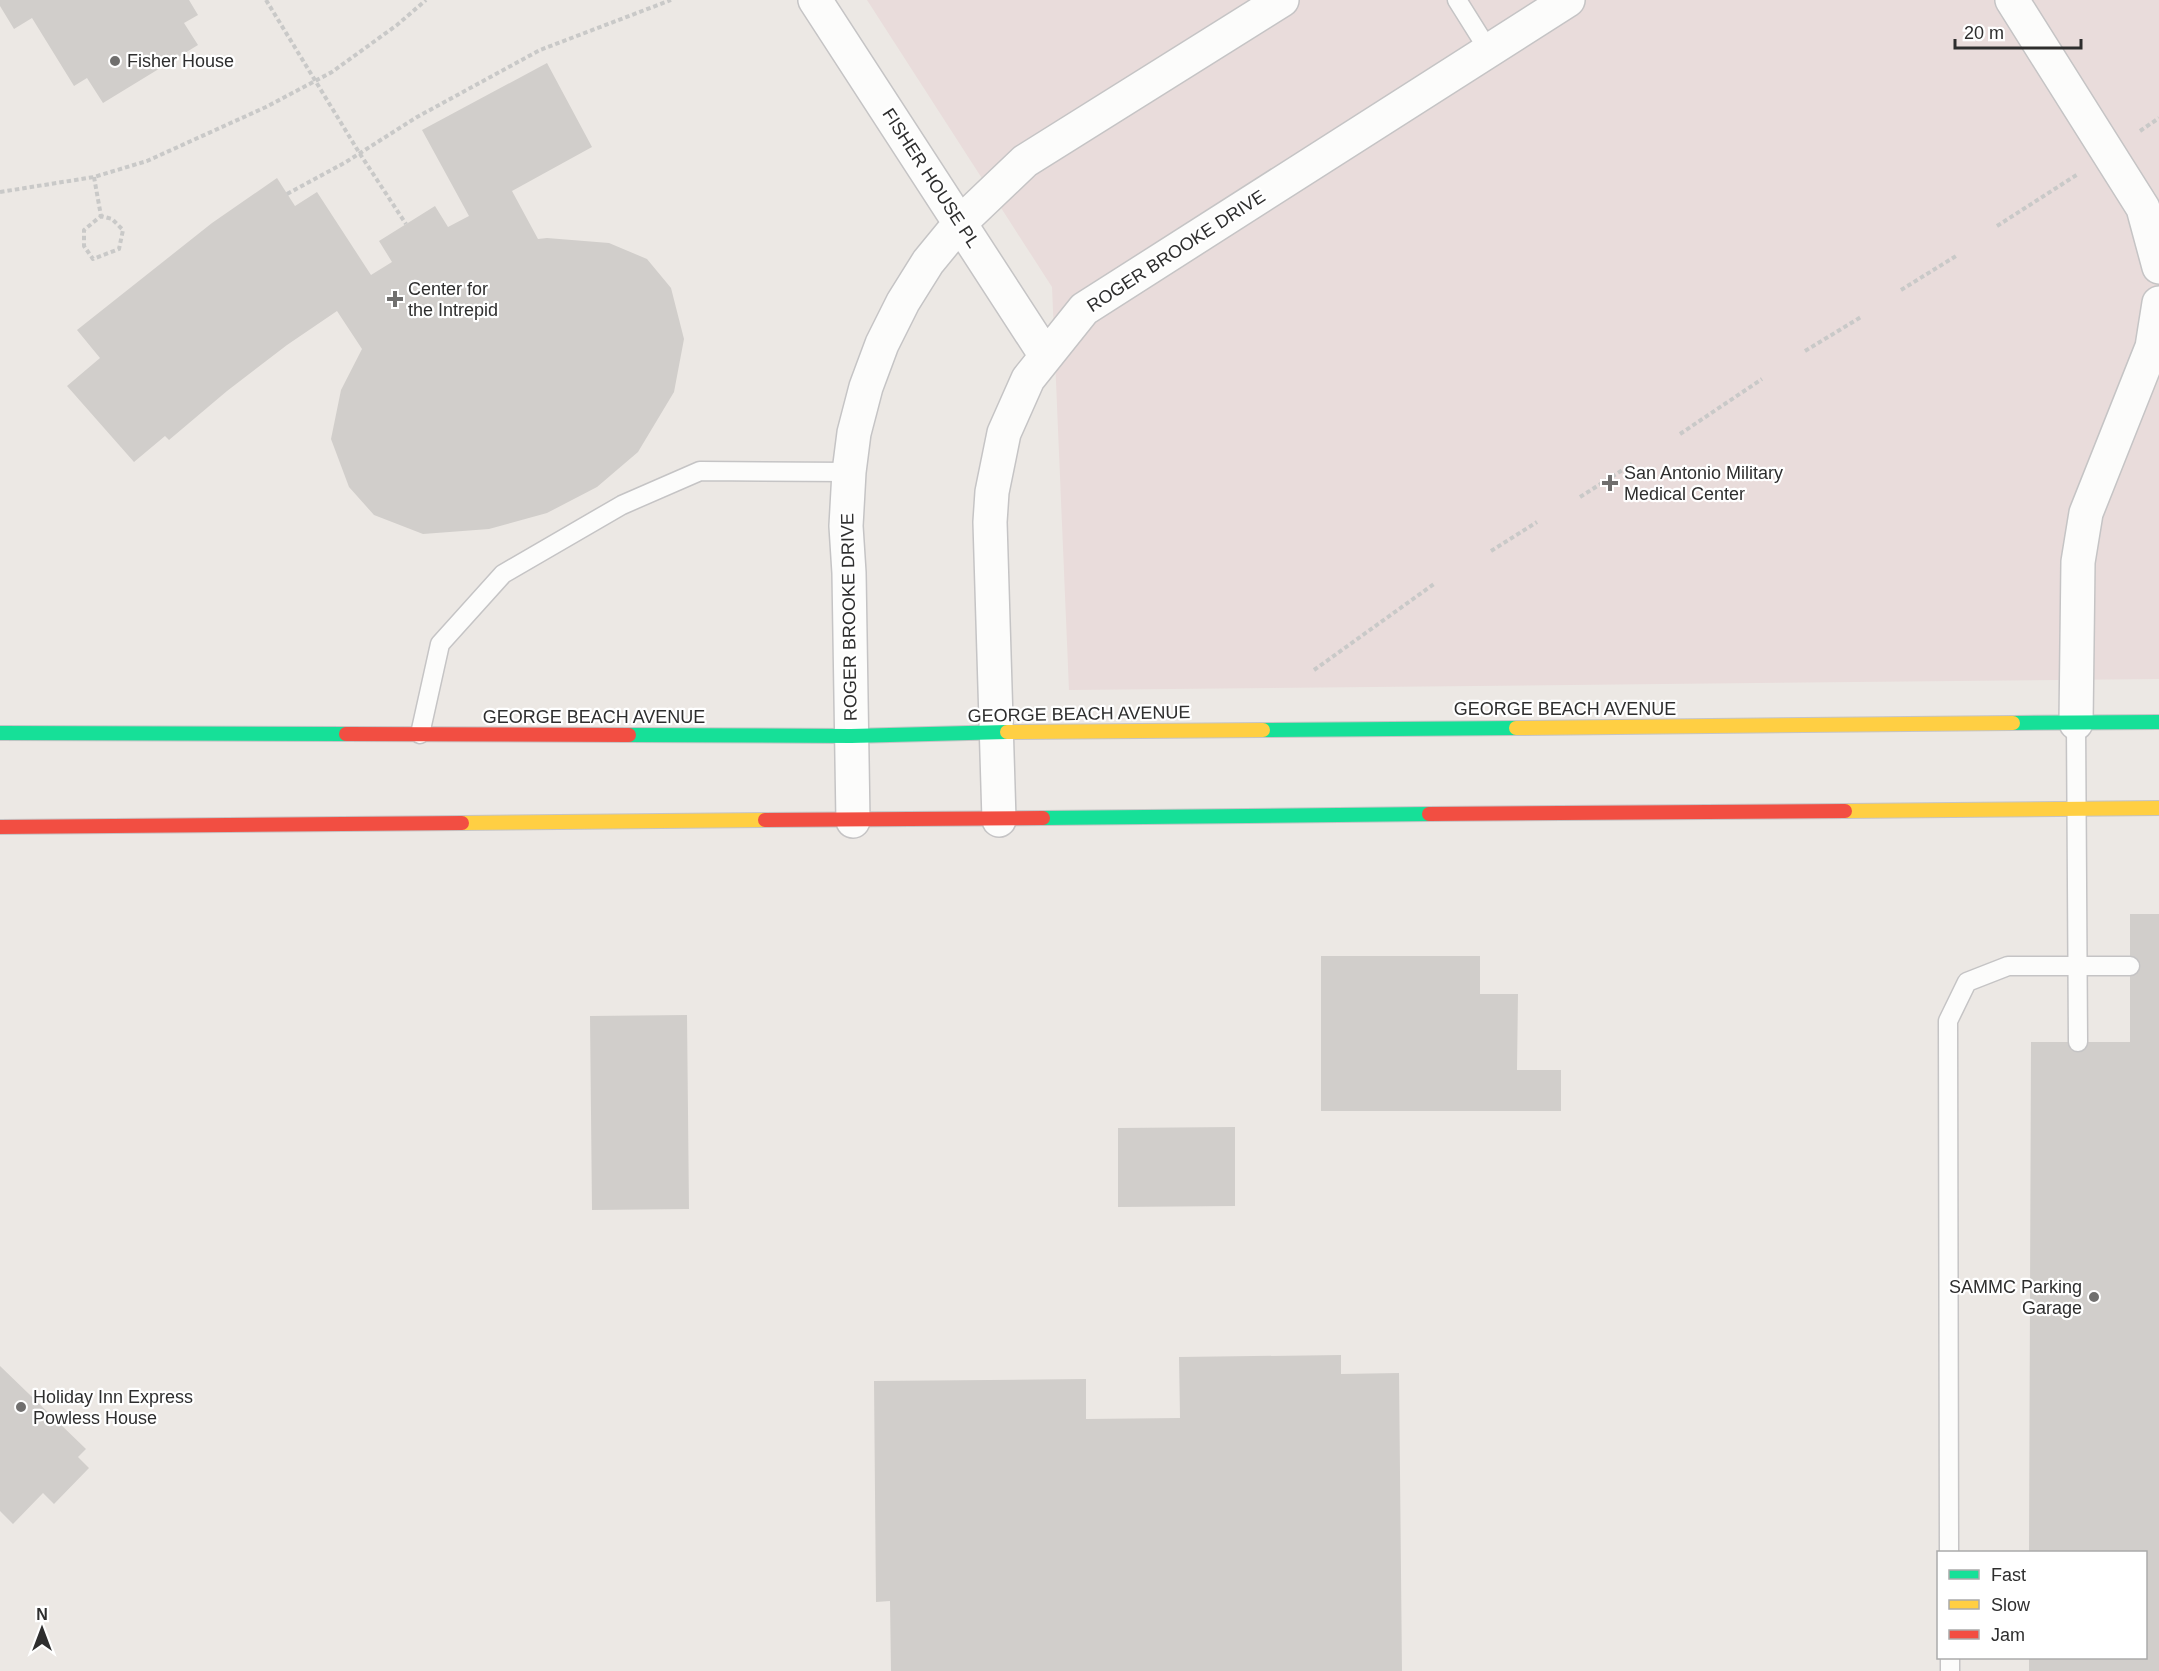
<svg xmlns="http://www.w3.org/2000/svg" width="2159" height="1671" viewBox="0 0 2159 1671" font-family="Helvetica,sans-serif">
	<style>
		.medical { fill: #e9dcdb }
		.building { fill: #d1cecb }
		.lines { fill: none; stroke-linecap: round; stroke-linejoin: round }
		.lane-casing { stroke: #c5c4c5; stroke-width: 21 }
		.street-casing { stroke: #c5c4c5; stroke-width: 36 }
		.fast-casing { stroke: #c5c4c5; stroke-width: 16 }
		.slow-casing { stroke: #c5c4c5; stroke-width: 16 }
		.jam-casing { stroke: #c5c4c5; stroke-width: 16 }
		.path { stroke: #c9c9c8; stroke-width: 4; stroke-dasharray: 4.5 3; stroke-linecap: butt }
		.lane { stroke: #fcfcfb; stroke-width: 18 }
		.street { stroke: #fcfcfb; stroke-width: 33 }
		.fast { stroke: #16e098; stroke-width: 14 }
		.slow { stroke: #ffcf43; stroke-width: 14 }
		.jam { stroke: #f24e42; stroke-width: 14 }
		.poi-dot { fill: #706f6e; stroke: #fff; stroke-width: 2 }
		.labels { text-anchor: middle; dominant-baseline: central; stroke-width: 4.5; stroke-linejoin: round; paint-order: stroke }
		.poi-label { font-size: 18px; fill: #2e2e2e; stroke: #fff; text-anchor: start }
		.street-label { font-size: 18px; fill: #2e2e2e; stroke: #fff }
	</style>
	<rect width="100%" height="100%" fill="#ece8e4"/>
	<!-- medical -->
	<path class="medical" d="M867 0H2159V679L1069 690 1052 287Z"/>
	<!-- building -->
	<path class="building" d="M0 0H189L198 15 184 23 198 45 103 103 87 78 74 86 32 18 14 29 0 6Z
		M547 63 592 147 512 191 538 239 547 238 609 243 647 259 671 288 684 339 674 392 638 452 597 487 547 513 489 529 423 534 374 515 349 487 331 439 341 390 362 349 337 311 287 345 227 391 169 440 165 436 134 462 67 386 100 358 77 330 212 223 277 178 295 206 317 192 371 275 392 262 379 241 435 206 448 227 469 216 422 130Z
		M2130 914H2159V1671H2029V1658H2146V1552H2029L2031 1042H2130Z
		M1321 956H1480V994H1518L1517 1070H1561V1111H1321Z
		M687 1015 689 1209 592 1210 590 1016Z
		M1235 1127V1206L1118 1207V1128Z
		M1341 1355V1374L1399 1373 1402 1671H891L890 1601 876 1602 874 1381 1086 1379V1419L1180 1418 1179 1357Z
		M0 1366 86 1449 78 1457 89 1468 54 1504 43 1493 13 1524 0 1511Z"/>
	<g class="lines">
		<defs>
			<path id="lane" d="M1457 0 1489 51
				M2076 723 2078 1042
				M420 734 440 644 503 574 622 505 700 471 849 472
				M1949 1552 1948 1021 1967 982 2008 966H2130
				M1950 1658V1671"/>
			<path id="street" d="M815 0 1046 356
				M2012 0 2143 208 2159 267
				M2076 723 2078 562 2086 513 2152 347 2159 303
				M999 820 990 522 992 492 1004 433 1028 379 1084 309 1568 0
				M853 821 849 573 846 526 849 472 854 433 866 387 882 344 903 302 928 262 960 223 1025 161 1282 0"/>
			<path id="fast" d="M2013 723 2159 722
				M1263 730 1516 728
				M0 733 346 734
				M629 735 851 736 1007 732
				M1043 818 1429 814"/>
			<path id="slow" d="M1516 728 2013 723
				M1007 732 1263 730
				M1845 811 2159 808
				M462 823 765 820"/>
			<path id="jam" d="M346 734 629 735
				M1429 814 1845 811
				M765 820 1043 818
				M0 827 462 823"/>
		</defs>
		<!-- lane casing -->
		<use href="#lane" class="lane-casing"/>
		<!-- street casing -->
		<use href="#street" class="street-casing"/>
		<!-- fast casing -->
		<use href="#fast" class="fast-casing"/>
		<!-- slow casing -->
		<use href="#slow" class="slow-casing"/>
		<!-- jam casing -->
		<use href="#jam" class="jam-casing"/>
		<!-- path -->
		<path class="path" d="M266 0 360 154 406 224
			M2140 131 2159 118
			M94 177 101 216 84 230V246L93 259 119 249 123 230 112 219 101 216
			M0 192 94 177 147 161 266 107 332 72 397 25 426 0
			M287 194 346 162 417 117 540 50 671 0
			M1997 226 2078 174
			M1901 290 1956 256
			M1805 351 1861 317
			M1680 434 1762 379
			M1580 497 1632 464
			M1491 551 1537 522
			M1314 670 1434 584"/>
		<!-- lane -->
		<use href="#lane" class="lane"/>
		<!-- street -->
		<use href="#street" class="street"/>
		<!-- fast -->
		<use href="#fast" class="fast"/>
		<!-- slow -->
		<use href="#slow" class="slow"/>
		<!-- jam -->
		<use href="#jam" class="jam"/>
	</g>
	<!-- markers -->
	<g class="poi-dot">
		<circle cx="115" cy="61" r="6"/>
		<path d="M392 290h6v6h6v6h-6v6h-6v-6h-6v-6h6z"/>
		<path d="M1607 474h6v6h6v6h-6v6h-6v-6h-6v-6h6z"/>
		<circle cx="2094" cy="1297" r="6"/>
		<circle cx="21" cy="1407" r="6"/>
	</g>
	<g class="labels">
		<!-- poi labels -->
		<g class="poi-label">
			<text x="127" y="61">Fisher House</text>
			<text x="408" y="289">Center for<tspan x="408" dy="21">the Intrepid</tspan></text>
			<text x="1624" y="473">San Antonio Military<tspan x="1624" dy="21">Medical Center</tspan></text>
			<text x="2082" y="1287" text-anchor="end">SAMMC Parking<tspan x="2082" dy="21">Garage</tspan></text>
			<text x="33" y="1397">Holiday Inn Express<tspan x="33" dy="21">Powless House</tspan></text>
		</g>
		<!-- street labels -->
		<g class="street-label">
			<text transform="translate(931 178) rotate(57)">FISHER HOUSE PL</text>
			<text transform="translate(1176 251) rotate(-33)">ROGER BROOKE DRIVE</text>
			<text transform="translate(849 617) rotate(-91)">ROGER BROOKE DRIVE</text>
			<text x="1565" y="709">GEORGE BEACH AVENUE</text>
			<text transform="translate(1079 714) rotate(-1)">GEORGE BEACH AVENUE</text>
			<text x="594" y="717">GEORGE BEACH AVENUE</text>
		</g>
	</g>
	<!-- legend -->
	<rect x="1937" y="1551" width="210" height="108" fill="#ffffff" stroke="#ababab" stroke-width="1.5"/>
	<rect x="1949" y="1570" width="30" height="9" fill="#16e098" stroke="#ababab" stroke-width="1.5"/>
	<text x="1991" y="1581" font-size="18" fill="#2e2e2e">Fast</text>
	<rect x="1949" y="1600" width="30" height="9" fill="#ffcf43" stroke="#ababab" stroke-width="1.5"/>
	<text x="1991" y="1611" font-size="18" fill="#2e2e2e">Slow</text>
	<rect x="1949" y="1630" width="30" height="9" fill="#f24e42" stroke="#ababab" stroke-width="1.5"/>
	<text x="1991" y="1641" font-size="18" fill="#2e2e2e">Jam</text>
	<!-- north arrow -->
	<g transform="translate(42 1629)" stroke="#ffffff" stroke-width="4.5" paint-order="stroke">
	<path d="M0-4.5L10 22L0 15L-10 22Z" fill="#2e2e2e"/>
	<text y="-9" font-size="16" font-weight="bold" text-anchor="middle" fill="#2e2e2e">N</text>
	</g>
	<!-- scale -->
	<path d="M1955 39v9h126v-9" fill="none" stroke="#2e2e2e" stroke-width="3"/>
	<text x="1964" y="39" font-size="18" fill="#2e2e2e" stroke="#ffffff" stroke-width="4.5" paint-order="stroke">20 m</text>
</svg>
